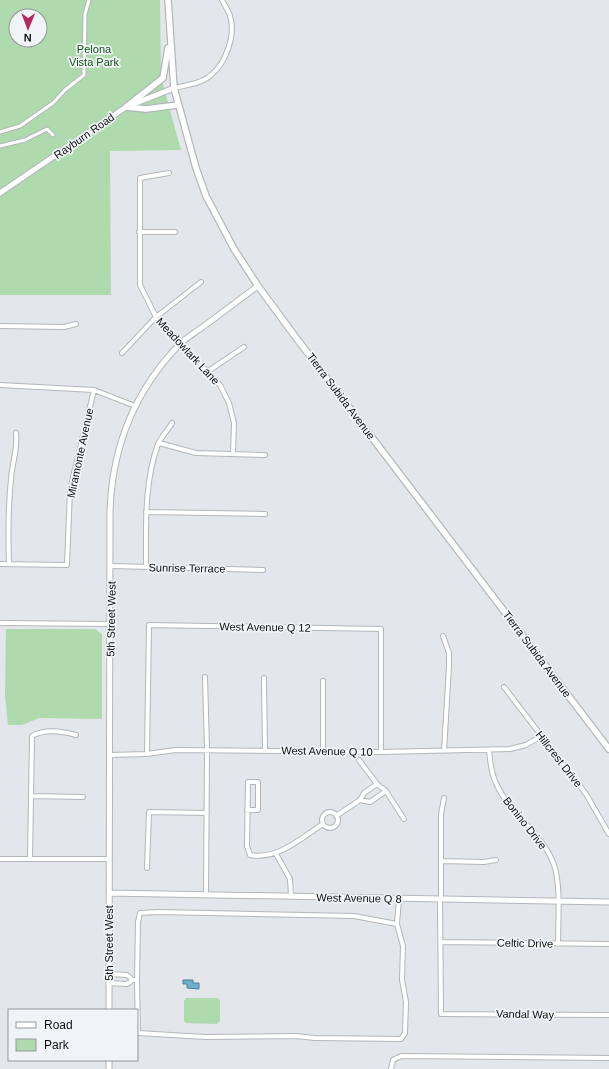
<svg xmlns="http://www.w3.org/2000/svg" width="609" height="1069" viewBox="0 0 609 1069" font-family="Helvetica,sans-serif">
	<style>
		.green { fill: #aedaad; fill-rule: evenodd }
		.water { fill: #6ab1cb; stroke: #4f8194 }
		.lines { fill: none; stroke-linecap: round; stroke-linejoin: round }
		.pedestrian-casing { stroke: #b4b7ba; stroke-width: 5 }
		.minor-casing { stroke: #b4b7ba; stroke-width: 6 }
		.tertiary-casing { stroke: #b4b7ba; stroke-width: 7 }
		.secondary-casing { stroke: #b4b7ba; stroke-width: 8 }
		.pedestrian { stroke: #fff; stroke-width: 3 }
		.minor { stroke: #fff; stroke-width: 4 }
		.tertiary { stroke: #fff; stroke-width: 5 }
		.secondary { stroke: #fff; stroke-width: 5.5 }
		.labels { text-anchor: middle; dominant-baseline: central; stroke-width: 3.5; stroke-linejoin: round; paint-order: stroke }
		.park-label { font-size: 11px; fill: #125217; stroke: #f0f4f7 }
		.street-label { font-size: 11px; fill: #101112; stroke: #f0f4f7 }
	</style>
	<rect width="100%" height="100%" fill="#e3e6ea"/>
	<!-- green -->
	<path class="green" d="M0 0H160L161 77 181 150 110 151 111 295H0ZM16 16H40V40H16Z
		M6 629H95L102 634V719L39 718 22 725H8L5 696Z
		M186 998H218L220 1000V1021L217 1024 186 1023 184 1021V1001Z"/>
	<!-- water -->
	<path class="water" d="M183 980H193V983H199V989L187 988V984H183Z"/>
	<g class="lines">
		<defs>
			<path id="pedestrian" d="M0 132 20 126 53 103 65 90 84 75 85 14 89 0
				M0 146 25 140 47 129 53 135"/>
			<path id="minor" d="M174 88C186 85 201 84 211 75 226 63 236 35 230 16 229 11 224 5 222 0
				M169 173 140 178V285L156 317 220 385 229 403 234 423 233 454
				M139 232H175
				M0 326 64 327 76 324
				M122 353 156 317 201 282
				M207 372 244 347
				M0 385 94 390 135 406
				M159 443 196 453 265 455
				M146 512 265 514
				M0 564 67 565 70 490 94 390
				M9 564C8 535 8 508 11 479 12 463 18 449 16 433
				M111 566 263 570
				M146 567C146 526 144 483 158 444 161 437 168 430 172 423
				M0 623 110 624
				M443 636 449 653V666L444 751
				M205 677 207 749 206 894
				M264 678 265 750
				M323 681V751
				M504 687 586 794 609 834
				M489 750C490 761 491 773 496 783 509 814 543 833 554 865 561 884 558 922 558 944
				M147 754 149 625 381 629V752
				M110 755 147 754 175 750 381 752 510 749 526 745 541 736
				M359 760 377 784
				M31 796 83 797
				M360 800 370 802 386 791
				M247 810H258V782H248L247 846 250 855C278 860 301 838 323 824
				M322 820a8 8 0 1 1 16 0a8 8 0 1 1-16 0Z
				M336 816 360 800 364 793 377 784 386 791 404 819
				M276 854 290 879 291 896
				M30 858 32 736C44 729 62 731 76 735
				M0 859H109
				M441 861 484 862 496 860
				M147 868 149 812 207 813
				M440 899 441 1014 609 1015
				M441 899V814L444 798
				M397 924 399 898
				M441 942 609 944
				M133 980H137L138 1033 205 1037 296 1036 315 1038 401 1039 405 1033 406 1002 402 980 403 946 397 924 354 916 158 912 140 913 138 922 137 980
				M109 983 127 984 133 980 127 975 109 974
				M391 1069 393 1060 401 1056 609 1058"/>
			<path id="tertiary" d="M0 193 126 107 174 88
				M109 893 609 902
				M109 1010 110 512C112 447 134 391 180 344 187 337 196 332 204 326 222 313 240 299 258 286
				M109 1069V1060"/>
			<path id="secondary" d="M168 0 174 88 196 168 206 196 234 249 258 286 294 335 609 749
				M126 107 163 78 168 48
				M126 107 146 109 178 105"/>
		</defs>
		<!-- pedestrian casing -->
		<use href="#pedestrian" class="pedestrian-casing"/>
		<!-- minor casing -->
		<use href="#minor" class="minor-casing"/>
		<!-- tertiary casing -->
		<use href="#tertiary" class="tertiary-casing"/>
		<!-- secondary casing -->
		<use href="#secondary" class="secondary-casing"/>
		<!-- pedestrian -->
		<use href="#pedestrian" class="pedestrian"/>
		<!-- minor -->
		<use href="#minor" class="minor"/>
		<!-- tertiary -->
		<use href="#tertiary" class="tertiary"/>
		<!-- secondary -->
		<use href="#secondary" class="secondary"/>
	</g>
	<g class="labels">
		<!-- park labels -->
		<g class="park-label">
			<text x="94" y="49">Pelona<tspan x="94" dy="13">Vista Park</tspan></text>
		</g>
		<!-- street labels -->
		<g class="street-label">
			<text transform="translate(84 136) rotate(-35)">Rayburn Road</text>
			<text transform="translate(188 351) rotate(47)">Meadowlark Lane</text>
			<text transform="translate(341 396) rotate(53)">Tierra Subida Avenue</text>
			<text transform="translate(80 453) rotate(-78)">Miramonte Avenue</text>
			<text transform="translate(187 568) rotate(1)">Sunrise Terrace</text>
			<text transform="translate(111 619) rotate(-89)">5th Street West</text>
			<text transform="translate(265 627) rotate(1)">West Avenue Q 12</text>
			<text transform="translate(537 654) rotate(53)">Tierra Subida Avenue</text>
			<text transform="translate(327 751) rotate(1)">West Avenue Q 10</text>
			<text transform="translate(559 759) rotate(52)">Hillcrest Drive</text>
			<text transform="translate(525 823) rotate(52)">Bonino Drive</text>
			<text transform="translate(359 898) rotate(1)">West Avenue Q 8</text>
			<text transform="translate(109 943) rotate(-90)">5th Street West</text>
			<text transform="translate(525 943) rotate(1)">Celtic Drive</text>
			<text transform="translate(525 1014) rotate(1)">Vandal Way</text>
		</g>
	</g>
	<!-- legend -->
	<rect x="8" y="1009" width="130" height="52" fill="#f0f4f7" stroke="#96999b"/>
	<rect x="16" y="1022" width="20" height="6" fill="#ffffff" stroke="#96999b"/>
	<text x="44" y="1029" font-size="12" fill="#101112">Road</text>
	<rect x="16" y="1039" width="20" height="12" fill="#aedaad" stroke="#96999b"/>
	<text x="44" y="1049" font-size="12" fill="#101112">Park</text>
	<!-- north arrow -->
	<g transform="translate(28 28) rotate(181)"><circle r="19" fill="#f0f4f7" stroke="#96999b"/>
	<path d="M0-3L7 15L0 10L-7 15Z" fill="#b7295d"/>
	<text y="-6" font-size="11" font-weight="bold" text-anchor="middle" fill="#101112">N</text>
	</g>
</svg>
